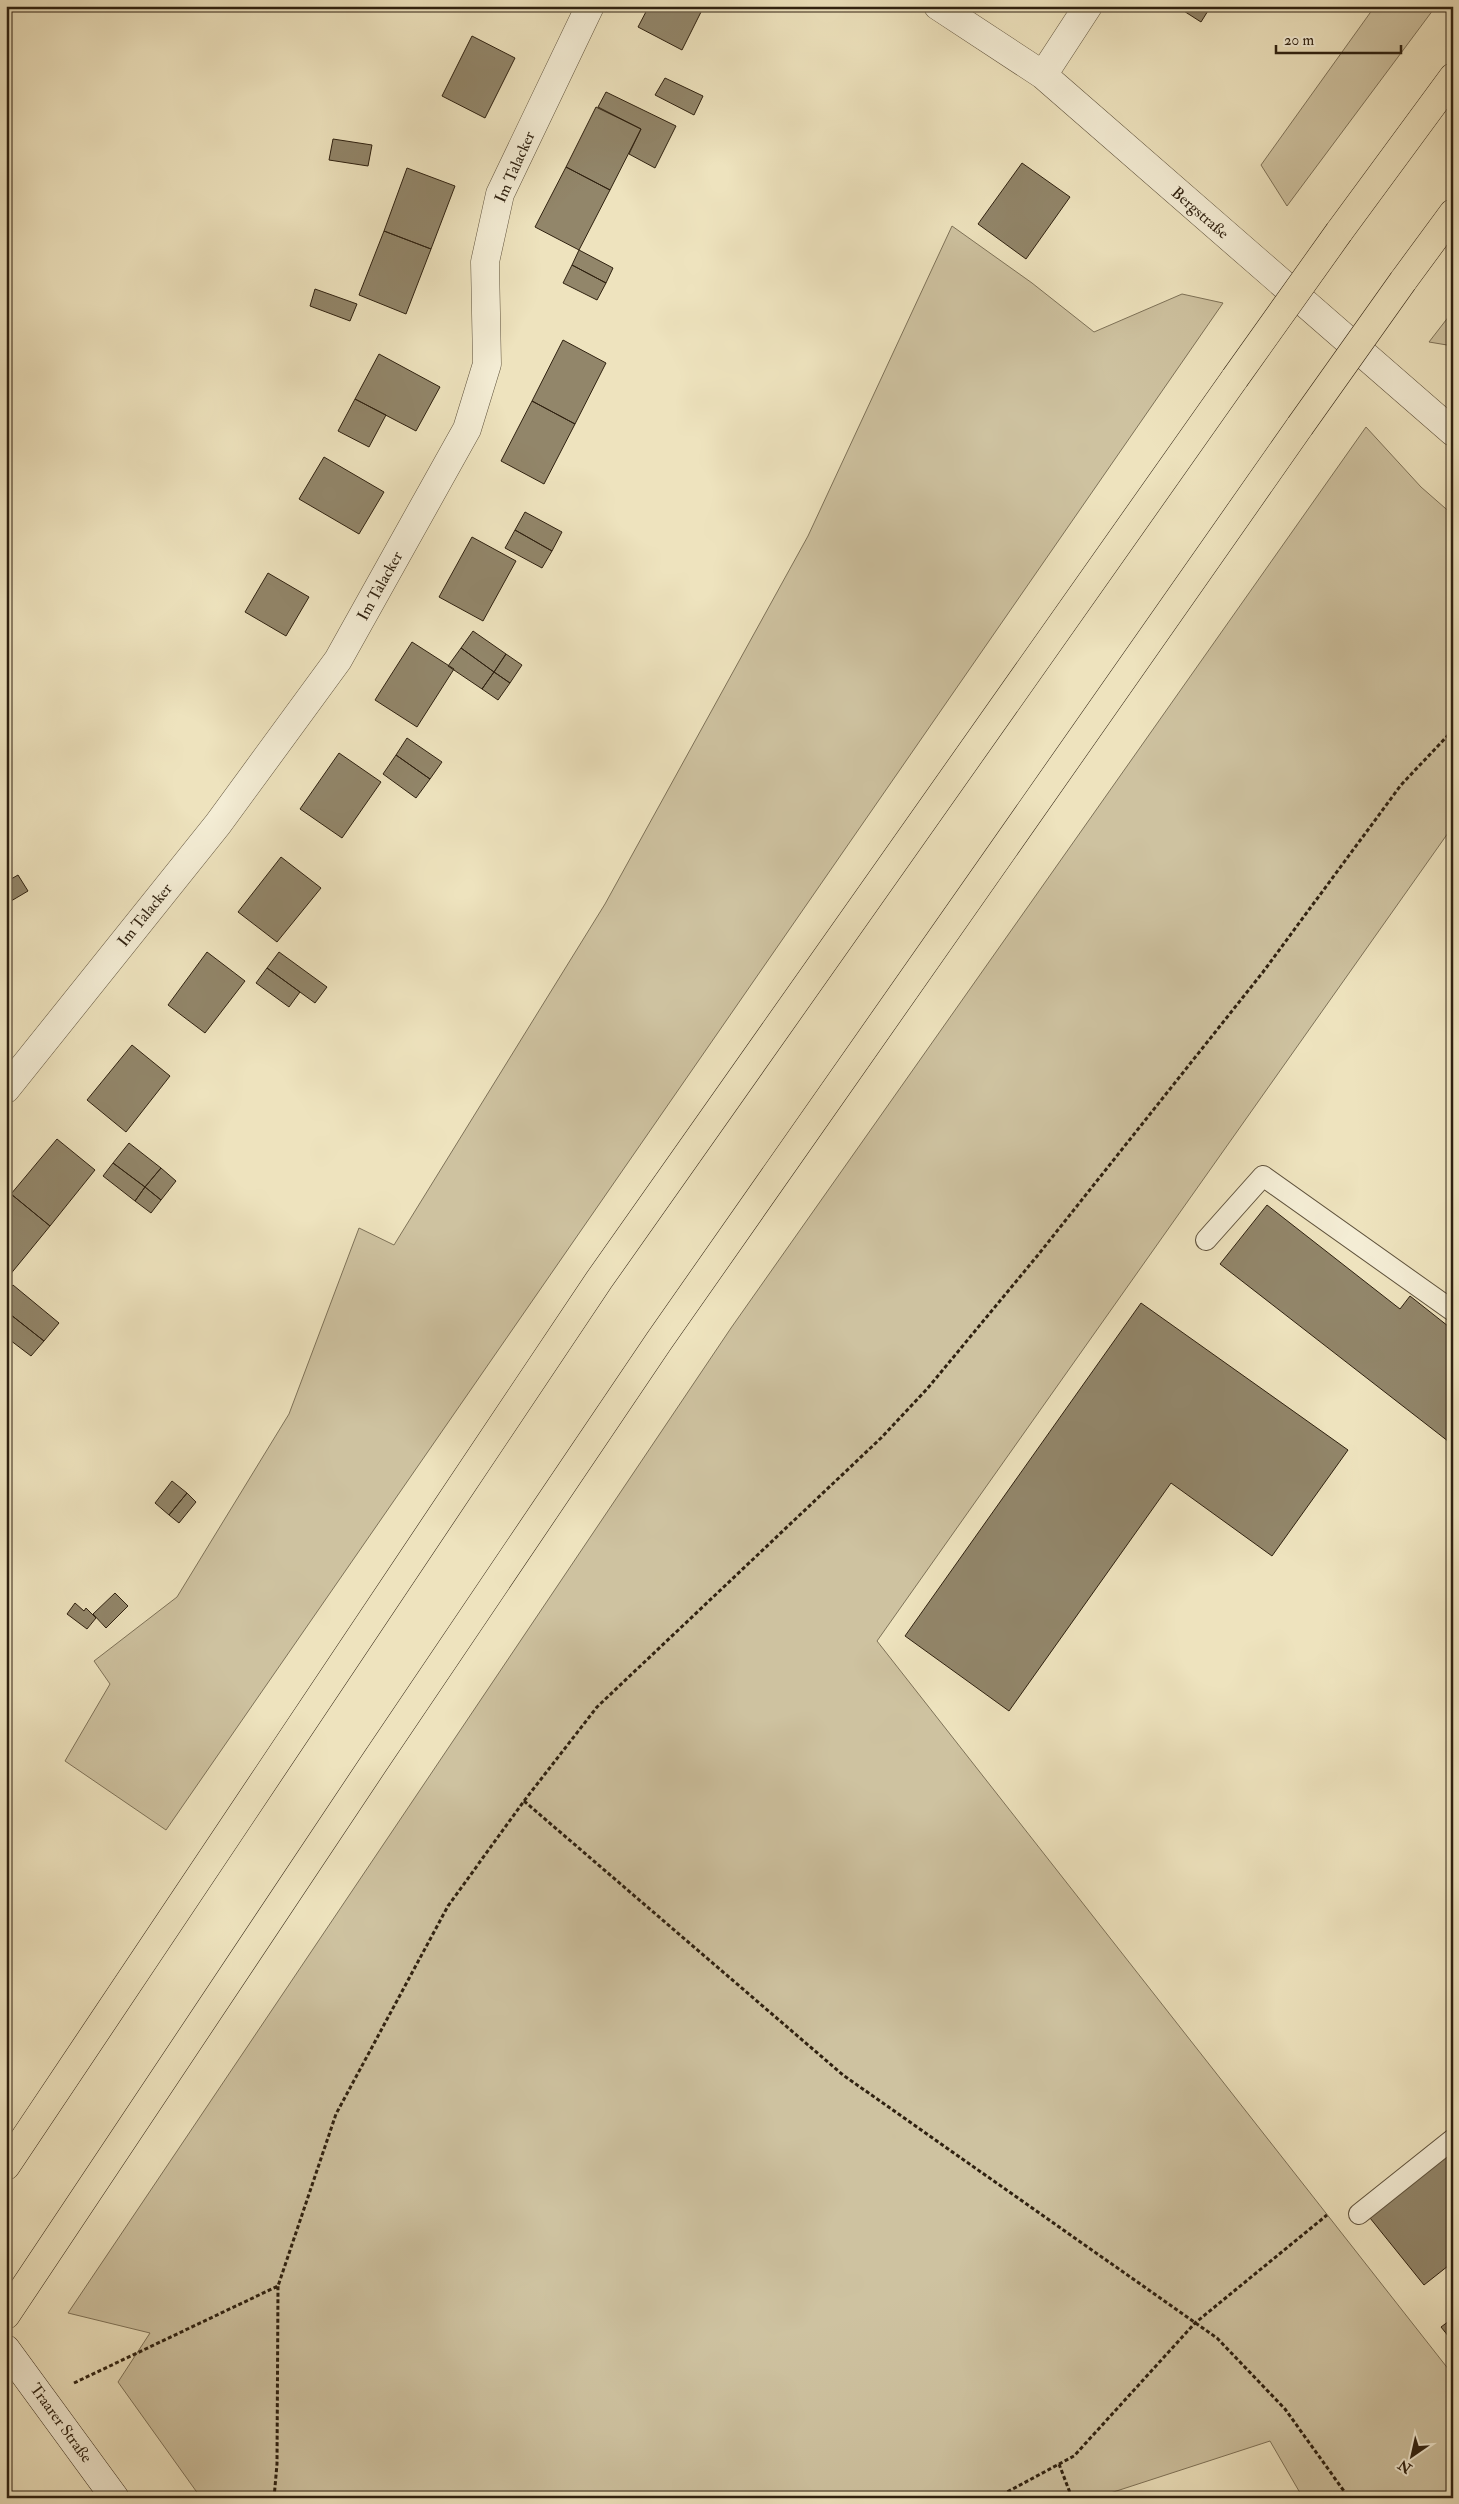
<svg xmlns="http://www.w3.org/2000/svg" width="1459" height="2504" viewBox="0 0 1459 2504" font-family="'IM FELL Double Pica',serif">
	<style>
		.green { fill: #cec2a0; stroke: #7e7258 }
		.building { fill: #92866a; stroke: #2f2110 }
		.lines { fill: none; stroke-linecap: round; stroke-linejoin: round }
		.lane-casing { stroke: #5f523c; stroke-width: 22 }
		.street-casing { stroke: #5f523c; stroke-width: 29 }
		.secondary-casing { stroke: #2f2110; stroke-width: 29 }
		.highway-casing { stroke: #2f2110; stroke-width: 29 }
		.path { stroke: #2f2110; stroke-width: 3; stroke-dasharray: 4 2.5; stroke-linecap: butt }
		.lane { stroke: #f4edd5; stroke-width: 20 }
		.street { stroke: #f4edd5; stroke-width: 28 }
		.secondary { stroke: #f4edd5; stroke-width: 28 }
		.highway { stroke: #eee3be; stroke-width: 28 }
		.highway-bridge-casing { stroke: #2f2110; stroke-width: 29; stroke-linecap: butt }
		.highway-bridge { stroke: #eee3be; stroke-width: 28 }
		.labels { text-anchor: middle; dominant-baseline: central; stroke-width: 4.5; stroke-linejoin: round; paint-order: stroke }
		.street-label { font-size: 16px; fill: #2f2110; stroke: #f4edd5 }
	</style>
	<rect width="100%" height="100%" fill="#eee3be"/>
	<filter id="stains"><feTurbulence type="fractalNoise" baseFrequency=".004" numOctaves="4"/><feColorMatrix values="0 0 0 0 .2 0 0 0 0 .09 0 0 0 0 .02 0 0 0 .5 -.17"/></filter>
	<radialGradient id="worn" r=".72"><stop offset=".6" stop-color="#630" stop-opacity="0"/><stop offset="1" stop-color="#630" stop-opacity=".3"/></radialGradient>
	<!-- green -->
	<path class="green" d="M1375 6H1436L1287 206 1261 165Z
		M952 226 1032 283 1094 332 1182 294 1223 303 166 1830 65 1761 110 1684 94 1661 177 1597 289 1414 359 1228 394 1245 605 904 808 536Z
		M1453 311V346L1429 342Z
		M1366 427 1421 487 1453 515V826L877 1641 1453 2375V2498H1303L1270 2441 1095 2498H201L118 2382 150 2333 68 2313 731 1328Z"/>
	<!-- building -->
	<path class="building" d="M649 6H704L682 50 638 27Z
		M1176 6H1211L1201 22Z
		M472 36 515 58 485 118 442 96Z
		M665 78 703 96 694 115 655 95Z
		M606 92 676 126 655 168 629 154 641 129 598 107Z
		M596 107 641 129 610 190 566 167Z
		M333 139 372 145 368 166 329 160Z
		M1022 163 1070 197 1026 259 978 224Z
		M566 167 610 190 579 250 535 227Z
		M407 168 455 186 431 249 384 231Z
		M384 231 431 249 406 314 359 295Z
		M579 250 613 268 606 283 572 265Z
		M572 265 606 283 597 300 563 283Z
		M315 289 357 304 350 321 310 306Z
		M563 340 606 363 575 424 532 401Z
		M379 354 440 387 416 431 355 399Z
		M355 399 386 415 369 447 338 431Z
		M532 401 575 424 544 484 501 461Z
		M324 457 384 492 359 534 299 499Z
		M525 512 562 532 552 551 515 530Z
		M515 530 552 551 542 568 505 548Z
		M472 537 516 561 483 621 439 597Z
		M268 573 309 597 286 636 245 612Z
		M473 631 506 654 494 672 461 648Z
		M412 642 454 669 417 727 375 700Z
		M461 648 494 672 482 689 448 666Z
		M506 654 522 665 510 683 494 672Z
		M494 672 510 683 498 700 482 689Z
		M407 738 442 762 430 779 396 755Z
		M339 753 381 782 342 838 300 809Z
		M396 755 430 779 416 798 383 774Z
		M281 857 321 888 277 942 238 912Z
		M18 875 28 891 6 904V882Z
		M207 952 245 981 205 1033 168 1005Z
		M279 952 327 987 315 1003 267 968Z
		M267 968 300 992 289 1007 256 983Z
		M132 1045 170 1076 126 1132 87 1100Z
		M57 1139 95 1170 50 1226 11 1194Z
		M129 1143 161 1168 145 1187 113 1163Z
		M113 1163 145 1187 135 1201 103 1176Z
		M161 1168 176 1181 161 1200 145 1187Z
		M145 1187 161 1200 151 1213 135 1201Z
		M11 1194 50 1226 9 1276 6 1274V1200Z
		M1267 1205 1400 1309 1410 1296 1453 1330V1445L1220 1264Z
		M13 1285 59 1323 44 1341 6 1311V1293Z
		M1141 1303 1348 1450 1272 1556 1171 1483 1009 1711 905 1636Z
		M6 1311 44 1341 31 1356 6 1337Z
		M172 1481 187 1493 169 1515 155 1503Z
		M187 1493 196 1502 179 1523 169 1515Z
		M115 1593 128 1606 106 1628 93 1614Z
		M75 1603 84 1611 86 1608 96 1618 87 1629 67 1614Z
		M1453 2151V2262L1424 2285 1370 2218Z
		M1453 2318V2342L1441 2327Z"/>
	<g class="lines">
		<defs>
			<path id="lane" d="M1206 1240 1263 1176 1453 1311
				M1359 2214 1453 2139"/>
			<path id="street" d="M938 6 1043 75 1453 432
				M1043 75 1088 6
				M6 1089 218 824 338 660 467 429 487 364 485 262 500 194 590 6"/>
			<path id="secondary" d="M6 2349 115 2498"/>
			<path id="highway" d="M1339 232 1453 77
				M1403 281 1453 213
				M6 2166 599 1280 1235 378
				M6 2315 374 1763 659 1341 1300 426"/>
		</defs>
		<!-- lane casing -->
		<use href="#lane" class="lane-casing"/>
		<!-- street casing -->
		<use href="#street" class="street-casing"/>
		<!-- secondary casing -->
		<use href="#secondary" class="secondary-casing"/>
		<!-- highway casing -->
		<use href="#highway" class="highway-casing"/>
		<!-- path -->
		<path class="path" d="M524 1801 843 2075 1217 2338 1285 2409 1349 2498
			M74 2383 278 2286 336 2114 448 1906 524 1801 597 1707 881 1438 927 1389 1038 1255 1263 972 1401 785 1453 730
			M1059 2464 1072 2498
			M274 2498 277 2464 278 2286
			M996 2498 1074 2456 1195 2323 1327 2215"/>
		<!-- lane -->
		<use href="#lane" class="lane"/>
		<!-- street -->
		<use href="#street" class="street"/>
		<!-- secondary -->
		<use href="#secondary" class="secondary"/>
		<!-- highway -->
		<use href="#highway" class="highway"/>
		<defs>
			<path id="highway-bridge" d="M1235 378 1339 232
				M1300 426 1403 281"/>
		</defs>
		<!-- highway-bridge casing -->
		<use href="#highway-bridge" class="highway-bridge-casing"/>
		<!-- highway-bridge -->
		<use href="#highway-bridge" class="highway-bridge"/>
	</g>
	<g class="labels">
		<!-- street labels -->
		<g class="street-label">
			<text transform="translate(515 167) rotate(-66)">Im Talacker</text>
			<text transform="translate(1200 213) rotate(41)">Bergstraße</text>
			<text transform="translate(380 586) rotate(-61)">Im Talacker</text>
			<text transform="translate(145 915) rotate(-51)">Im Talacker</text>
			<text transform="translate(61 2423) rotate(54)">Traarer Straße</text>
		</g>
	</g>
	<!-- margin -->
	<rect width="1459" height="2504" fill="none" stroke="#eee3be" stroke-width="25"/>
	<rect x="8" y="8" width="1444" height="2489" fill="none" stroke="#2f2110" stroke-width="2.5"/>
	<rect x="12" y="12" width="1434" height="2479" fill="none" stroke="#2f2110"/>
	<!-- north arrow -->
	<g transform="translate(1412 2456) rotate(214)" stroke="#f4edd5" stroke-width="4" paint-order="stroke">
	<path d="M0-4L9 19L0 12L-9 19Z" fill="#2f2110"/>
	<text y="-8" font-size="14" font-weight="bold" text-anchor="middle" fill="#2f2110">N</text>
	</g>
	<!-- scale -->
	<path d="M1276 45v8h125v-8" fill="none" stroke="#2f2110" stroke-width="2.5"/>
	<text x="1284" y="45" font-size="15" fill="#2f2110" stroke="#f4edd5" stroke-width="4" paint-order="stroke">20 m</text>
	<rect width="100%" height="100%" filter="url(#stains)"/>
	<rect width="100%" height="100%" fill="url(#worn)"/>
</svg>
